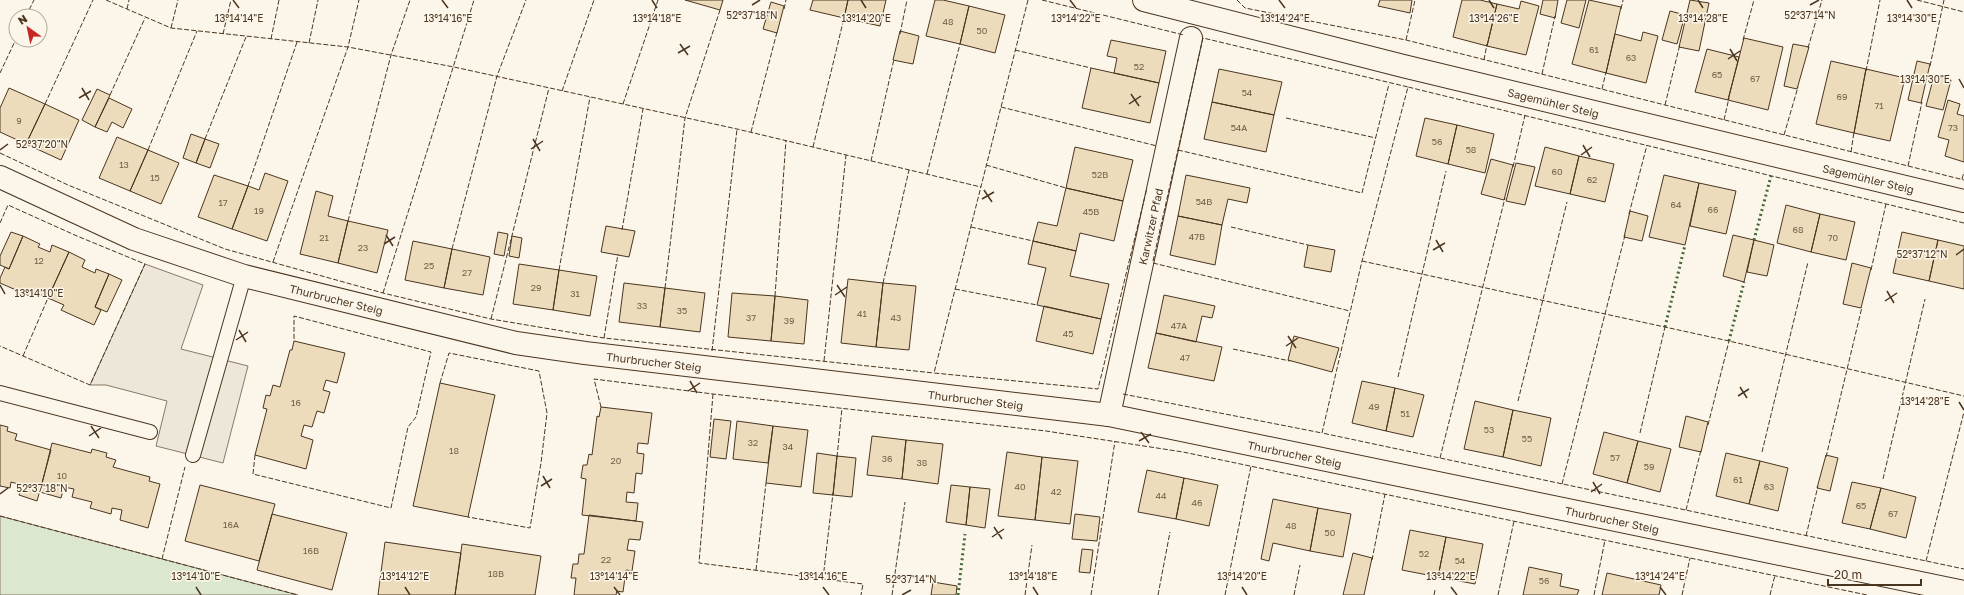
<svg xmlns="http://www.w3.org/2000/svg" width="1964" height="595" viewBox="0 0 1964 595" font-family="'Golos Text',sans-serif">
	<style>
		.green { fill: #dce7d0; stroke: #887966 }
		.parking { fill: #ede7d9; stroke: #887966 }
		.building { fill: #ecdcbc; stroke: #4a3520 }
		.lines { fill: none; stroke-linecap: round; stroke-linejoin: round }
		.lane-casing { stroke: #4a3520; stroke-width: 16 }
		.street-casing { stroke: #4a3520; stroke-width: 24 }
		.lane { stroke: #fbf6e9; stroke-width: 14 }
		.street { stroke: #fbf6e9; stroke-width: 22 }
		.hedge { stroke: #436837; stroke-width: 3; stroke-dasharray: 2 3; stroke-linecap: butt }
		.fence { stroke: #4a3520; stroke-width: 1; stroke-dasharray: 5 2; stroke-linecap: butt }
		.ticks { fill: none; stroke: #4a3520; stroke-width: 1.5 }
		.labels { text-anchor: middle; dominant-baseline: central; stroke-width: 3; stroke-linejoin: round; paint-order: stroke }
		.number-label { font-size: 9px; fill: #725f47 }
		.street-label { font-size: 11px; fill: #4a3520; stroke: #fbf6e9 }
		.ticks-label { font-size: 10px; text-anchor: middle; fill: #4a3520; stroke: #fbf6e9; stroke-width: 3; stroke-linejoin: round; paint-order: stroke }
	</style>
	<rect width="100%" height="100%" fill="#fbf6e9"/>
	<!-- green -->
	<path class="green" d="M0 516 298 595H0Z"/>
	<!-- parking -->
	<path class="parking" d="M145 264 203 285 181 349 248 366 223 463 156 446 167 401 106 385H90Z"/>
	<!-- building -->
	<path class="building" d="M685 0H723L720 10Z
		M813 0H848L844 18 810 10Z
		M848 0H886L880 26 844 18Z
		M935 0H943L969 6 960 44 926 36Z
		M1380 0H1412L1410 13 1378 6Z
		M1462 0H1480L1497 4 1487 46 1453 37Z
		M1543 0H1558L1555 18 1540 14Z
		M1567 0H1586L1579 28 1561 23Z
		M1589 0 1621 7 1606 73 1572 64Z
		M1690 0 1709 3 1699 51 1679 47Z
		M1521 1 1539 6 1526 55 1487 46 1497 4 1519 9Z
		M771 2 784 6 777 33 763 29Z
		M969 6 1005 15 995 53 960 44Z
		M1670 11 1685 15 1677 44 1662 40Z
		M900 31 919 36 913 64 893 60Z
		M1643 32 1658 36 1646 83 1606 73 1615 34 1641 41Z
		M1744 38 1783 47 1768 110 1728 100Z
		M1111 40 1166 51 1159 83 1114 73 1117 58 1107 56Z
		M1793 44 1809 47 1797 89 1784 86Z
		M1707 49 1739 57 1728 100 1695 92Z
		M1831 61 1866 69 1854 133 1816 124Z
		M1917 61 1930 64 1921 103 1908 100Z
		M1091 68 1159 83 1150 123 1082 108Z
		M1219 69 1282 82 1274 115 1212 102Z
		M1866 69 1905 78 1890 141 1854 133Z
		M1934 76 1951 80 1943 110 1926 106Z
		M9 88 45 104 26 144 0 132V108Z
		M97 89 110 95 95 127 82 120Z
		M109 98 132 109 123 128 112 122 107 132 95 127Z
		M1948 100 1960 104 1957 114 1964 116V162L1945 156 1949 140 1938 137Z
		M1212 102 1274 115 1266 152 1204 139Z
		M45 104 79 120 61 160 26 144Z
		M1425 118 1457 125 1448 164 1416 156Z
		M1457 125 1494 134 1485 173 1448 164Z
		M191 134 205 139 196 163 183 158Z
		M117 137 148 150 130 191 99 178Z
		M205 139 219 144 210 168 196 163Z
		M1075 147 1133 160 1123 201 1066 188Z
		M1545 147 1579 156 1570 194 1535 186Z
		M148 150 179 163 161 204 130 191Z
		M1579 156 1614 164 1605 202 1570 194Z
		M1491 159 1513 165 1504 200 1481 194Z
		M1516 163 1535 167 1525 205 1506 201Z
		M265 173 288 181 267 241 232 229 248 186 259 190Z
		M214 175 248 186 232 229 198 217Z
		M1186 175 1250 188 1247 203 1228 199 1222 225 1178 216Z
		M1664 175 1699 183 1685 245 1649 237Z
		M1699 183 1736 191 1726 234 1690 226Z
		M1066 188 1123 201 1114 241 1080 233 1076 251 1033 241 1038 222 1057 226Z
		M316 191 333 196 328 216 348 221 338 263 300 254Z
		M1786 205 1820 214 1811 252 1777 243Z
		M1630 211 1648 216 1642 241 1624 237Z
		M1820 214 1855 222 1846 260 1811 252Z
		M1178 216 1222 225 1215 265 1170 255Z
		M348 221 388 230 377 273 338 263Z
		M606 226 635 231 629 257 601 252Z
		M11 232 23 236 9 269 0 265V256Z
		M498 232 508 234 504 256 494 254Z
		M1902 232 1938 240 1929 281 1893 273Z
		M1733 235 1754 240 1744 282 1723 276Z
		M23 236 40 244 38 247 50 252 52 245 69 252 48 298 34 292 32 297 0 283V278L5 267 9 269Z
		M512 236 522 238 519 258 509 256Z
		M1754 240 1774 245 1767 276 1747 272Z
		M1938 240 1964 246V289L1929 281Z
		M413 241 452 249 444 288 405 280Z
		M1033 241 1076 251 1070 276 1109 284 1101 319 1037 305 1046 268 1028 264Z
		M1308 245 1335 250 1331 272 1304 267Z
		M452 249 490 257 483 295 444 288Z
		M69 252 85 260 82 267 95 273 96 269 109 274 95 307 101 310 94 325 61 310 64 305 48 298Z
		M1852 263 1871 268 1861 308 1843 304Z
		M519 264 559 270 553 310 513 304Z
		M559 270 597 276 590 316 553 310Z
		M109 274 122 280 107 312 95 307Z
		M848 279 883 283 876 347 841 343Z
		M624 283 665 288 660 327 619 322Z
		M883 283 916 286 909 350 876 347Z
		M665 288 705 293 700 332 660 327Z
		M732 293 775 296 771 341 728 337Z
		M1164 295 1215 306 1212 318 1202 316 1196 342 1156 333Z
		M775 296 808 300 804 344 771 341Z
		M1044 306 1101 319 1093 354 1036 341Z
		M1156 333 1222 347 1214 381 1148 368Z
		M1294 336 1339 348 1332 372 1288 360Z
		M294 341 345 353 337 383 326 380 323 390 330 392 324 413 317 411 312 427 304 425 301 436 313 440 306 469 255 455 267 409 263 408 266 395 270 396 273 385 280 387 290 350H292Z
		M1362 381 1395 388 1386 431 1352 423Z
		M440 383 495 395 468 517 413 506Z
		M1395 388 1424 395 1413 437 1386 431Z
		M1475 401 1513 410 1503 457 1464 449Z
		M601 407 652 413 648 444 638 443 637 453 644 454 642 474 636 473 634 493 627 492 626 502 638 503 636 521 582 515 586 479 581 478 583 465H587L589 454 592 455 597 416 599 417Z
		M1513 410 1551 418 1541 466 1503 457Z
		M1686 416 1708 422 1701 452 1679 447Z
		M714 419 731 421 726 459 710 457Z
		M737 421 773 426 768 463 733 459Z
		M0 425 8 427 7 431 17 434 15 440 51 450 37 501 19 495 22 485 11 482 10 488 0 486Z
		M773 426 808 430 801 487 766 483Z
		M1604 432 1638 441 1627 483 1593 474Z
		M872 436 906 440 902 479 867 475Z
		M906 440 943 444 938 484 902 479Z
		M1638 441 1671 449 1660 492 1627 483Z
		M52 443 91 453 92 449 107 453 106 457 116 460 113 467 150 477 149 481 160 484 148 528 120 520 122 510 112 508 111 514 90 508 92 502 72 497 74 489 64 487 61 498 40 492Z
		M1007 452 1042 457 1035 520 998 516Z
		M817 453 837 456 833 495 813 493Z
		M1726 453 1760 461 1749 504 1716 496Z
		M1826 455 1838 458 1830 491 1817 488Z
		M837 456 856 458 852 497 833 495Z
		M1042 457 1078 461 1070 524 1035 520Z
		M1760 461 1788 468 1778 511 1749 504Z
		M1147 470 1184 478 1176 519 1138 512Z
		M1184 478 1218 485 1209 526 1176 519Z
		M1852 482 1881 488 1870 529 1842 523Z
		M200 485 275 504 259 561 185 541Z
		M951 485 970 487 966 525 946 522Z
		M970 487 990 489 985 528 966 525Z
		M1881 488 1916 497 1906 538 1870 529Z
		M1273 499 1318 508 1310 551 1273 543 1269 561 1261 559Z
		M1318 508 1351 514 1343 557 1310 551Z
		M272 514 347 533 332 590 257 570Z
		M1075 514 1100 517 1097 541 1072 539Z
		M589 515 643 522 640 540 629 539 627 550 635 551 632 571 626 570 623 592 617 591 616 595H574L576 578H571L573 564H578L579 554H584Z
		M1410 530 1446 537 1438 577 1402 570Z
		M1446 537 1483 544 1475 584 1438 577Z
		M385 542 461 553 455 595H378Z
		M462 544 541 556 535 595H455Z
		M1082 549 1093 550 1090 573 1079 572Z
		M1353 553 1372 558 1364 595H1343Z
		M1529 567 1562 574 1560 586 1579 590 1577 595H1523Z
		M1607 573 1661 585 1659 595H1602Z
		M933 582 957 586 956 595H931Z"/>
	<g class="lines">
		<defs>
			<path id="lane" d="M0 393 150 432
				M193 455 244 276"/>
			<g id="street">
				<path id="s1" d="M1144 0 1403 66 1964 201"/>
				<path id="s2" d="M0 177 134 239 244 276 516 343 585 353 1109 415 1964 592"/>
				<path id="s3" d="M1109 415 1191 38"/>
			</g>
		</defs>
		<!-- lane casing -->
		<use href="#lane" class="lane-casing"/>
		<!-- street casing -->
		<use href="#street" class="street-casing"/>
		<!-- lane -->
		<use href="#lane" class="lane"/>
		<!-- street -->
		<use href="#street" class="street"/>
		<!-- hedge -->
		<path class="hedge" d="M1754 240 1771 176
			M1665 327 1685 245
			M1729 341 1744 282
			M958 595 965 534"/>
		<!-- fence -->
		<path class="fence" d="M106 0 171 28 348 47 454 67 737 129 981 187
			M1028 0 934 373 1098 389 1147 188
			M1042 0 1184 35
			M1237 0 1245 8 1406 40 1964 180
			M1917 0 1964 12
			M127 9 129 0
			M784 9 786 0
			M1621 9 1623 0
			M26 16 34 0
			M171 28 178 0
			M223 34 231 0
			M900 34 907 0
			M271 39 279 0
			M1406 40 1415 0
			M1743 40 1754 0
			M309 43 318 0
			M1808 48 1822 0
			M1015 50 1091 68
			M1484 60 1487 44
			M1930 66 1944 0
			M1866 71 1880 0
			M0 73 16 39
			M1542 74 1555 16
			M1602 89 1606 72
			M562 91 594 0
			M110 95 145 18
			M45 104 93 0
			M623 104 658 0
			M1665 105 1680 44
			M1001 107 1157 146
			M1286 118 1376 138
			M1724 120 1729 98
			M751 132 777 32
			M1784 135 1798 87
			M205 139 246 37
			M813 147 844 18
			M148 150 197 31
			M1178 150 1362 193 1389 84
			M1851 152 1854 132
			M0 153 68 185 225 249 383 293 491 319 604 338 934 373
			M871 161 894 59
			M986 165 1066 188
			M1908 166 1922 102
			M1513 167 1525 115
			M927 174 960 44
			M1962 179 1964 172
			M248 186 297 42
			M1629 214 1647 145
			M348 221 391 55 410 0
			M0 223 8 205 77 236 145 264 90 385 0 346
			M1964 223 1408 87 1362 261 1322 433 1964 569
			M971 227 1033 241
			M1231 227 1308 245
			M622 230 643 109
			M452 249 497 76 526 0
			M1153 261 1203 38 1408 87
			M1362 261 1729 341 1964 396
			M273 262 348 47 359 0
			M1153 263 1350 311
			M559 270 590 97
			M1871 270 1886 204
			M883 283 909 170
			M665 288 685 118 720 10
			M955 289 1037 305
			M383 293 474 0
			M775 296 786 140
			M491 319 549 88
			M604 338 618 254
			M1233 349 1290 361
			M712 351 737 129
			M23 356 48 298
			M824 361 846 155
			M1398 377 1446 171
			M440 383 449 353 539 371 547 413 541 463 530 528 468 517
			M713 394 699 563 863 584 861 595
			M1123 394 1322 433
			M1518 401 1567 202
			M601 407 594 379 713 394 1046 431 1183 452 1867 595
			M1708 425 1729 341
			M1640 433 1665 327
			M1762 452 1808 262
			M255 455 253 474 391 508 408 427 416 417 431 352 294 316V341
			M837 457 842 408
			M1826 457 1862 307
			M1440 458 1505 198
			M1883 479 1925 299
			M1562 484 1625 235
			M1686 510 1701 450
			M0 516 298 595
			M1806 536 1818 486
			M162 559 185 467
			M1372 560 1385 494
			M1926 561 1964 412
			M756 570 766 483
			M823 579 833 493
			M892 595 905 502
			M1025 595 1032 545
			M1091 595 1115 441
			M1158 595 1170 532
			M1225 595 1251 466
			M1294 595 1300 565
			M1434 595 1435 590
			M1498 595 1514 521
			M1594 595 1605 540
			M1682 595 1690 558
			M1770 595 1775 575"/>
	</g>
	<!-- ticks -->
	<path class="ticks" d="M233 0 239 8M442 0 448 8M652 0 657 8M861 0 866 8M1070 0 1076 8M1279 0 1285 8M1489 0 1494 8M1698 0 1703 8M1907 0 1912 8M752 5 760 0M1810 5 1819 0M680 44 688 55M1730 49 1737 61M678 53 690 46M1728 59 1740 51M1959 79 1964 88M82 88 89 100M1131 94 1139 106M79 98 91 91M1129 104 1141 96M533 139 540 151M1583 145 1590 157M531 149 543 141M0 150 8 144M1581 155 1592 147M984 190 992 202M982 199 994 192M386 235 393 246M1436 240 1443 252M384 244 395 237M1433 250 1445 243M1956 255 1964 249M0 285 5 294M837 285 845 297M1887 291 1894 303M835 295 847 287M1885 301 1897 293M239 330 246 342M1288 336 1296 348M236 340 248 332M1286 346 1298 338M690 381 697 393M1740 387 1747 398M688 391 700 383M1738 396 1749 389M1959 402 1964 410M91 426 99 438M1141 432 1149 443M89 436 101 428M1139 441 1151 434M543 476 550 488M1593 482 1600 494M541 486 552 479M1591 492 1602 484M0 494 8 488M994 527 1002 539M992 537 1004 529M196 587 201 595M405 587 410 595M614 587 620 595M823 587 829 595M1033 587 1038 595M1242 587 1247 595M1451 587 1457 595M1660 587 1666 595M902 595 911 590"/>
	<g class="labels">
		<!-- number labels -->
		<g class="number-label">
			<text x="948" y="21">48</text>
			<text x="982" y="30">50</text>
			<text x="1594" y="49">61</text>
			<text x="1631" y="57">63</text>
			<text x="1139" y="66">52</text>
			<text x="1717" y="74">65</text>
			<text x="1755" y="78">67</text>
			<text x="1247" y="92">54</text>
			<text x="1842" y="96">69</text>
			<text x="1879" y="105">71</text>
			<text x="19" y="120">9</text>
			<text x="1239" y="127">54A</text>
			<text x="1953" y="127">73</text>
			<text x="1437" y="141">56</text>
			<text x="1471" y="149">58</text>
			<text x="124" y="164">13</text>
			<text x="1557" y="171">60</text>
			<text x="1100" y="174">52B</text>
			<text x="155" y="177">15</text>
			<text x="1592" y="179">62</text>
			<text x="1204" y="201">54B</text>
			<text x="223" y="202">17</text>
			<text x="1676" y="204">64</text>
			<text x="1713" y="209">66</text>
			<text x="259" y="210">19</text>
			<text x="1091" y="211">45B</text>
			<text x="1798" y="229">68</text>
			<text x="1197" y="236">47B</text>
			<text x="324" y="237">21</text>
			<text x="1833" y="237">70</text>
			<text x="363" y="247">23</text>
			<text x="39" y="260">12</text>
			<text x="429" y="265">25</text>
			<text x="467" y="272">27</text>
			<text x="536" y="287">29</text>
			<text x="575" y="293">31</text>
			<text x="642" y="305">33</text>
			<text x="682" y="310">35</text>
			<text x="862" y="313">41</text>
			<text x="751" y="317">37</text>
			<text x="896" y="317">43</text>
			<text x="789" y="320">39</text>
			<text x="1179" y="325">47A</text>
			<text x="1068" y="333">45</text>
			<text x="1185" y="357">47</text>
			<text x="296" y="402">16</text>
			<text x="1374" y="406">49</text>
			<text x="1405" y="413">51</text>
			<text x="1489" y="429">53</text>
			<text x="1527" y="438">55</text>
			<text x="753" y="442">32</text>
			<text x="788" y="446">34</text>
			<text x="454" y="450">18</text>
			<text x="1615" y="457">57</text>
			<text x="887" y="458">36</text>
			<text x="616" y="460">20</text>
			<text x="922" y="462">38</text>
			<text x="1649" y="466">59</text>
			<text x="62" y="475">10</text>
			<text x="1738" y="479">61</text>
			<text x="1020" y="486">40</text>
			<text x="1769" y="486">63</text>
			<text x="1056" y="491">42</text>
			<text x="1161" y="495">44</text>
			<text x="1197" y="502">46</text>
			<text x="1861" y="505">65</text>
			<text x="1893" y="513">67</text>
			<text x="231" y="524">16A</text>
			<text x="1291" y="525">48</text>
			<text x="1330" y="532">50</text>
			<text x="311" y="550">16B</text>
			<text x="1424" y="553">52</text>
			<text x="606" y="559">22</text>
			<text x="1460" y="560">54</text>
			<text x="496" y="573">18B</text>
			<text x="1544" y="580">56</text>
		</g>
		<!-- street labels -->
		<g class="street-label">
			<text stroke="none"><textPath href="#s1" startOffset="422">Sagemühler Steig</textPath></text>
			<text stroke="none"><textPath href="#s1" startOffset="746">Sagemühler Steig</textPath></text>
			<text stroke="none"><textPath href="#s3" startOffset="193">Karwitzer Pfad</textPath></text>
			<text stroke="none"><textPath href="#s2" startOffset="359">Thurbrucher Steig</textPath></text>
			<text stroke="none"><textPath href="#s2" startOffset="683">Thurbrucher Steig</textPath></text>
			<text stroke="none"><textPath href="#s2" startOffset="1007">Thurbrucher Steig</textPath></text>
			<text stroke="none"><textPath href="#s2" startOffset="1331">Thurbrucher Steig</textPath></text>
			<text stroke="none"><textPath href="#s2" startOffset="1655">Thurbrucher Steig</textPath></text>
		</g>
	</g>
	<g class="ticks-label">
		<text x="752" y="19">52°37'18"N</text>
		<text x="1810" y="19">52°37'14"N</text>
		<text x="1285" y="22">13°14'24"E</text>
		<text x="1703" y="22">13°14'28"E</text>
		<text x="1912" y="22">13°14'30"E</text>
		<text x="239" y="22">13°14'14"E</text>
		<text x="448" y="22">13°14'16"E</text>
		<text x="657" y="22">13°14'18"E</text>
		<text x="866" y="22">13°14'20"E</text>
		<text x="1076" y="22">13°14'22"E</text>
		<text x="1494" y="22">13°14'26"E</text>
		<text x="1925" y="83">13°14'30"E</text>
		<text x="42" y="148">52°37'20"N</text>
		<text x="1922" y="258">52°37'12"N</text>
		<text x="39" y="297">13°14'10"E</text>
		<text x="1925" y="405">13°14'28"E</text>
		<text x="42" y="492">52°37'18"N</text>
		<text x="196" y="580">13°14'10"E</text>
		<text x="405" y="580">13°14'12"E</text>
		<text x="614" y="580">13°14'14"E</text>
		<text x="823" y="580">13°14'16"E</text>
		<text x="1033" y="580">13°14'18"E</text>
		<text x="1242" y="580">13°14'20"E</text>
		<text x="1451" y="580">13°14'22"E</text>
		<text x="1660" y="580">13°14'24"E</text>
		<text x="911" y="583">52°37'14"N</text>
	</g>
	<!-- north arrow -->
	<g transform="translate(28 28) rotate(327)"><circle r="19" fill="#fbf6e9" stroke="#b4a999"/>
	<path d="M0-3L7 15L0 10L-7 15Z" fill="#c62828"/>
	<text y="-6" font-size="11" font-weight="bold" text-anchor="middle" fill="#4a3520">N</text>
	</g>
	<!-- scale -->
	<path d="M1828 579v6h93v-6" fill="none" stroke="#4a3520" stroke-width="2"/>
	<text x="1834" y="579" font-size="12" fill="#4a3520" stroke="#fbf6e9" stroke-width="3" paint-order="stroke">20 m</text>
</svg>
